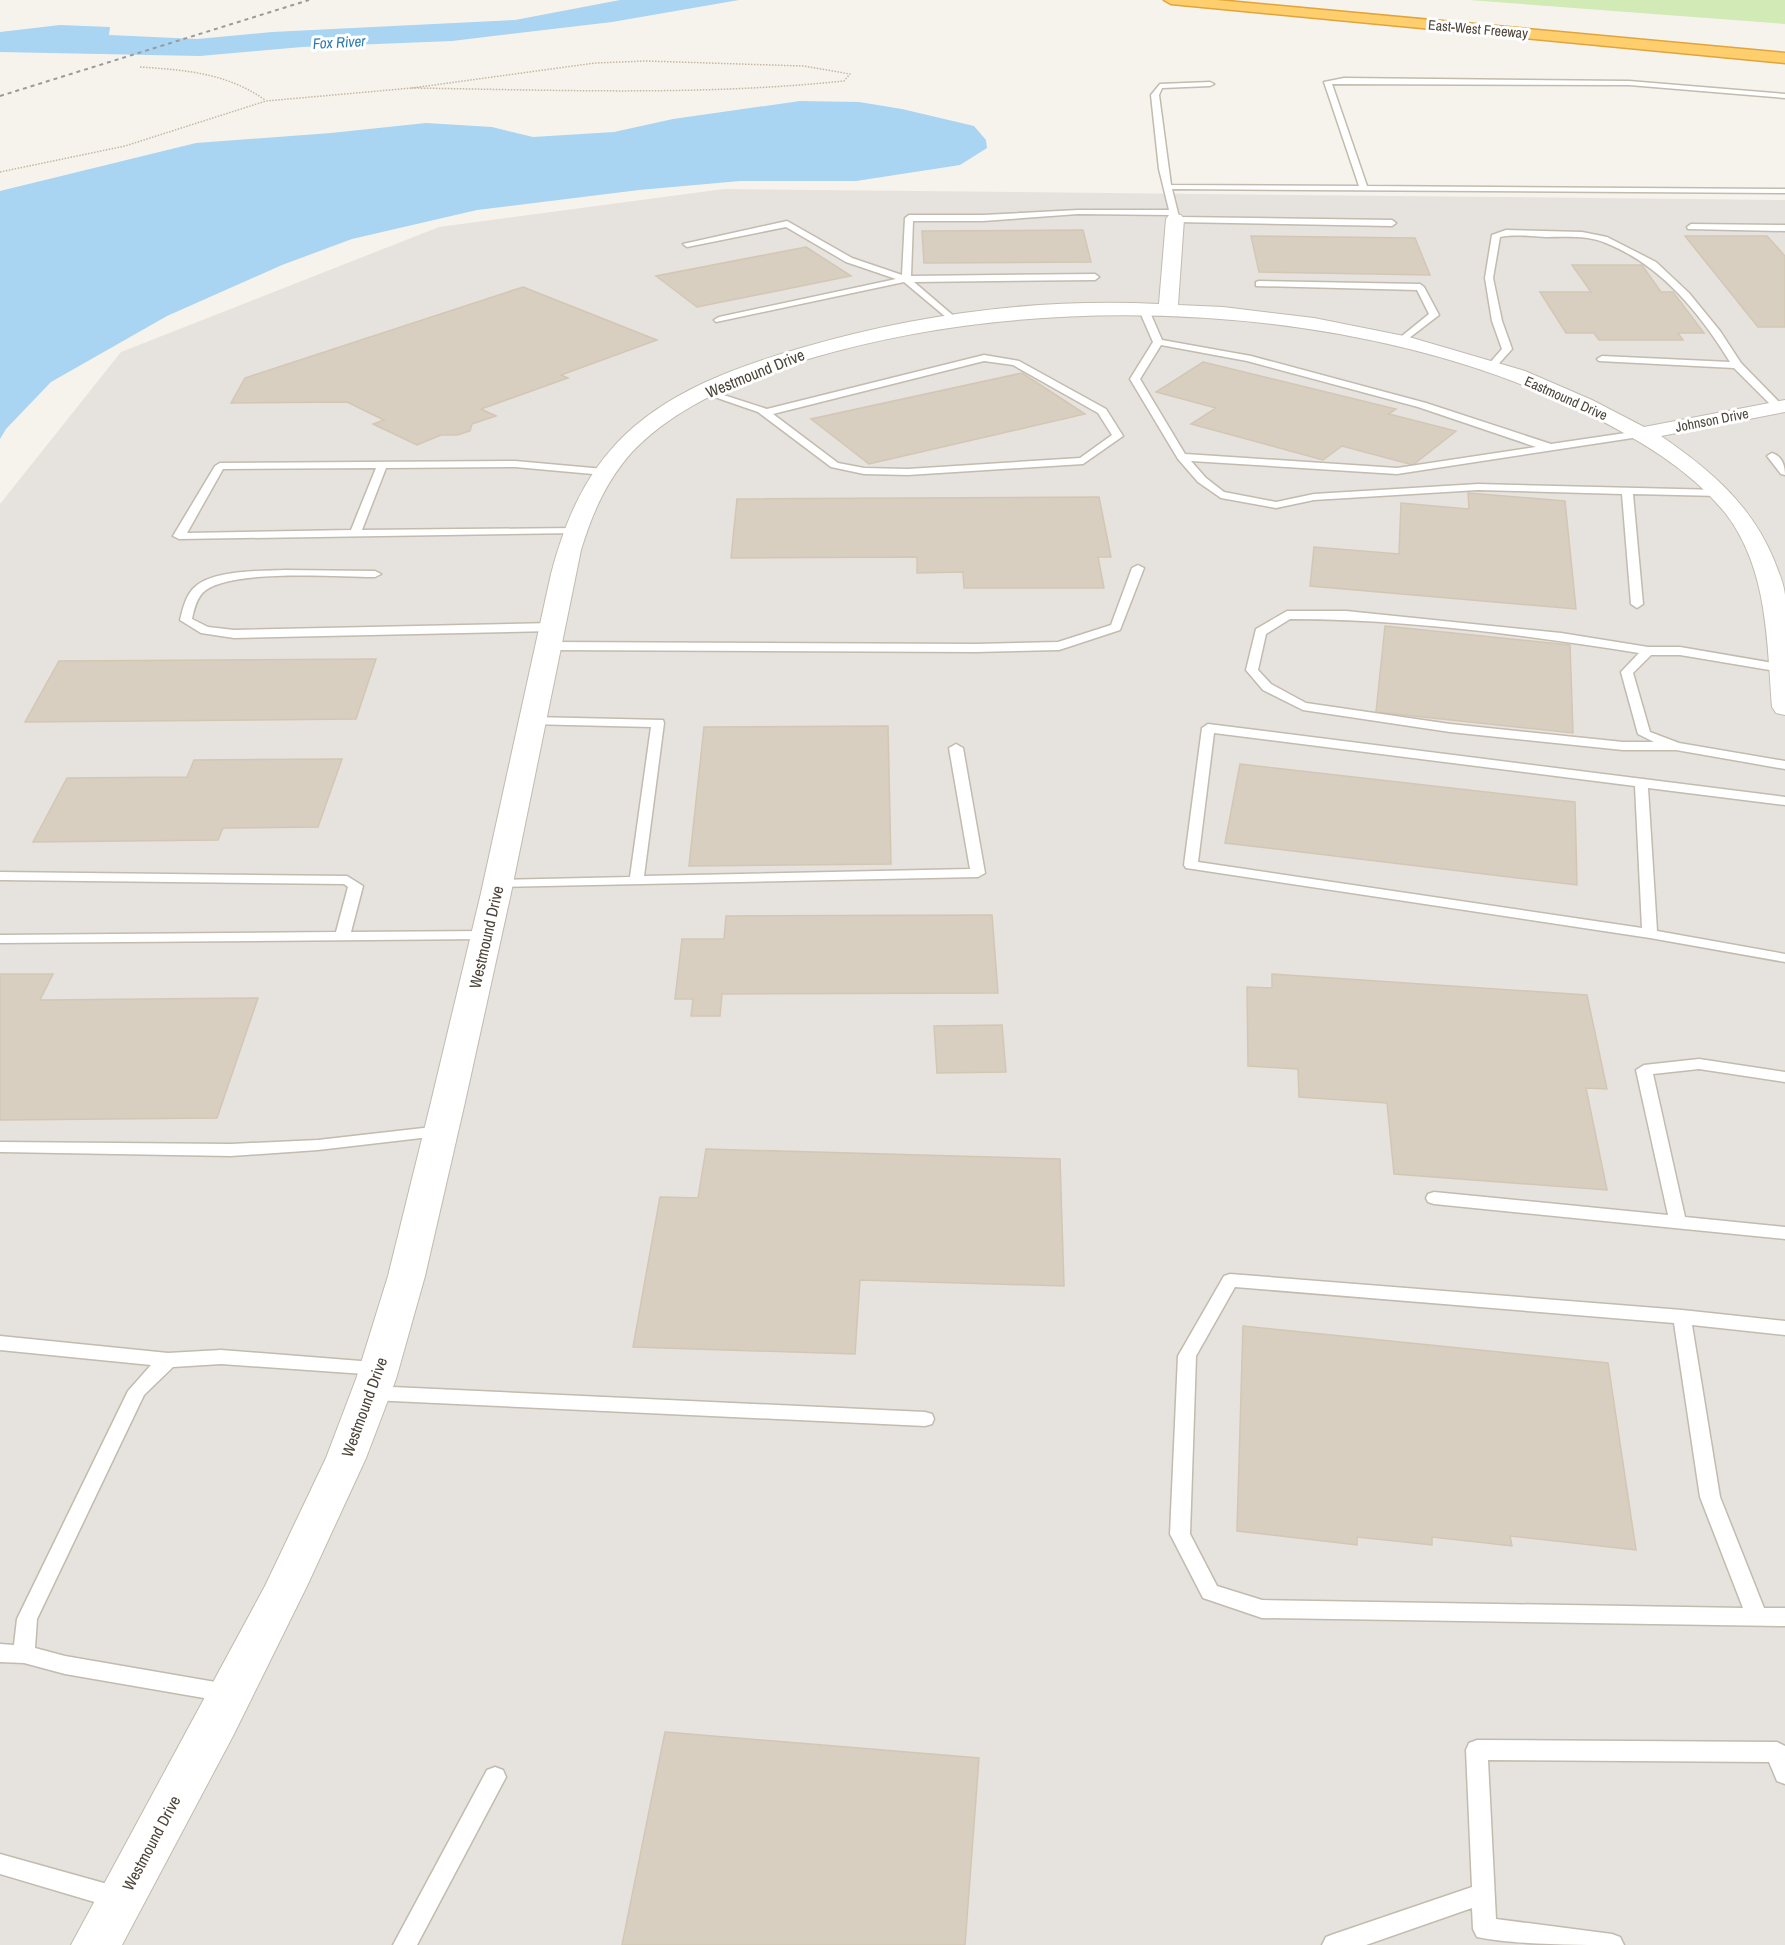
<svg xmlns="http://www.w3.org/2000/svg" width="1785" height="1945" viewBox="0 0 1785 1945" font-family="'Archivo Narrow',sans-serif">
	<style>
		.industrial { fill: #e6e2dd }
		.green { fill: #d2eab5 }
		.water { fill: #a9d4f2 }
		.building { fill: #d8cfc1; stroke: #d3c7b4; stroke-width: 1.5 }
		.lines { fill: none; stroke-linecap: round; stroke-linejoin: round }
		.lane-casing { stroke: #c2bbae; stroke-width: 3 }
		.street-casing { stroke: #c2bbae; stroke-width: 2 }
		.highway-casing { stroke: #e0a43c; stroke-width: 3 }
		.path { stroke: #c4b79f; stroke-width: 1.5; stroke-dasharray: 1.5 1.5; stroke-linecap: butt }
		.lane { fill: #fff; fill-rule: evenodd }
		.street { fill: #fff; fill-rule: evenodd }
		.highway { fill: #ffcf6e; fill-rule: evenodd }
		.rail { stroke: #9a9a9a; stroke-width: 2; stroke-dasharray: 4 4; stroke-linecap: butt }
		.labels { text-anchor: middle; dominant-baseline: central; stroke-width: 6; stroke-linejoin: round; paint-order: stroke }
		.far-street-label { font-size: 14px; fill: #4b4439; stroke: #fff }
		.far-water-label { font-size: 15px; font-style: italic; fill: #2e7ab2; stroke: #fff }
		.street-label { font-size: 16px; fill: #4b4439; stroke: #fff }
	</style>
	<rect width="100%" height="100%" fill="#f6f3ec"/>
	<!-- industrial -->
	<path class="industrial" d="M724 189 1785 200V1945H0V504L121 352 439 227Z"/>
	<!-- green -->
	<path class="green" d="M1469 0H1785V24Z"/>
	<!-- water -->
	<path class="water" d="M620 0H739L612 22 452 41 302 47 200 56 0 52V32L60 25 110 27 109 35 197 39 272 32 515 20Z
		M800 101 859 102 902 109 974 126 986 140 987 148 960 165 856 181H740L639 190 477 210 352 239 282 265 167 316 51 382 6 429 0 439V191L196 143 331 133 426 123 492 127 533 137 614 132 673 119Z"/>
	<!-- building -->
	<path class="building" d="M1083 230 1091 262 924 263 922 231Z
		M1251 236 1415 238 1430 275 1259 272Z
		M1685 236H1767L1785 256V327H1758Z
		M806 247 851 276 697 307 656 276Z
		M1572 265H1642L1661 292H1673L1704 333H1678L1683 340H1599L1594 333H1566L1540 292H1591Z
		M523 287 657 340 561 375 568 378 481 409 496 416 472 424 470 431 457 435H441L417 445 373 424 384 420 347 402 231 403 245 378Z
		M1203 362 1396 409 1389 414 1456 431 1413 465 1342 446 1323 460 1191 424 1216 408 1156 392Z
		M1022 373 1085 414 869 464 811 419Z
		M1468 493 1565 501 1576 609 1310 586 1314 547 1399 554 1401 503 1469 509Z
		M1099 497 1111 557H1098L1104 588H964L963 572 917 573V557L731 558 737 499Z
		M1385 626 1570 645 1573 733 1376 712Z
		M376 659 356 719 25 722 59 661Z
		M888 726 891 864 689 866 704 727Z
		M342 759 318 827 223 828 218 840 33 842 67 778 187 777 194 760Z
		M1240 764 1575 802 1577 885 1225 843Z
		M992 915 998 993 722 994 720 1016H691L693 999H675L682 939H724L726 916Z
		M0 974H53L40 1000 258 998 217 1118 0 1120Z
		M1272 974 1587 995 1607 1089 1586 1088 1607 1190 1394 1174 1387 1103 1299 1097 1298 1069 1248 1066 1247 987 1272 988Z
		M1002 1025 1006 1072 937 1073 934 1026Z
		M706 1149 1060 1159 1064 1286 860 1280 855 1354 633 1347 660 1197 698 1198Z
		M1243 1326 1608 1363 1636 1550 1510 1536 1512 1546 1432 1537V1545L1357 1537V1545L1237 1531Z
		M665 1732 979 1758 965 1945H622Z"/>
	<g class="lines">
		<defs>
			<path id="lane" d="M1344 78 1629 81 1785 94V98L1629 85 1332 84 1367 186 1785 189V193L1172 189 1179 217 1392 220 1396 223 1392 226 1175 222 1172 221 1170 215 1078 214 983 221H913L911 276 1095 274 1099 277 1095 280 914 282 956 318 958 320 953 323 904 282 716 322 714 320 719 317 896 279 846 262 786 227 687 247 683 244 787 221 852 258 902 275 905 218 909 215H983L1078 210H1169L1159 169 1151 95 1160 84 1210 82 1214 84 1210 86 1162 88 1159 95 1171 185 1359 186 1324 82Z
				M1691 224 1785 225V231L1688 229 1687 227Z
				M1506 230 1582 232 1607 237 1656 262 1689 293 1720 331 1741 363 1784 407 1775 409 1734 368 1599 361 1597 359 1602 356 1730 362C1699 312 1661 265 1606 243 1587 235 1565 237 1546 237 1531 236 1515 234 1500 237L1493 278 1502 321 1512 349 1494 369H1488V365L1502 349 1492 321 1485 278 1492 235Z
				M1259 281 1420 284 1424 287 1439 315 1400 345 1397 344V340L1429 314 1417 290 1256 286V282Z
				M1141 308 1149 310 1162 340 1251 356 1426 403 1551 444 1639 431 1644 434 1639 437 1397 474 1191 461 1206 478 1224 492 1276 502 1314 494 1478 484 1720 490 1725 493 1720 496 1633 494 1643 604 1637 608 1631 604 1622 494 1478 490 1314 500 1276 508 1221 498 1198 482 1178 459 1130 379 1153 342 1139 310ZM1161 345 1247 361 1418 407 1536 447 1397 468 1185 454 1140 379Z
				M984 355 1019 361 1106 409 1123 436 1083 464 908 475 864 474 831 467 758 412 700 392 708 390 767 409ZM984 361 1013 365 1098 413 1112 435 1080 458 908 469 864 468 838 463 773 414Z
				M1772 453C1782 456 1785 466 1785 475L1781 474 1767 456Z
				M515 461 604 469 609 472 604 475 515 467 386 468 362 530 575 528 581 531 579 533 179 539 173 536 215 466 220 463ZM376 468 351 530 187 533 223 469Z
				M1138 565 1144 568 1120 630 1059 650 975 652 548 650 542 646 548 642 975 644 1058 642 1111 625 1132 568Z
				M285 570 375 571 381 574 375 577C337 577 235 569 206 590 197 596 194 609 192 619L208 627 234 630 552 623 558 627 552 631 234 638 201 633 180 620C183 608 186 594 196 586 215 570 261 571 285 570Z
				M1287 611H1346L1561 633 1648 647H1680L1785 665V671L1781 672 1680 655H1651L1633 673 1650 732 1679 743 1785 761V769L1676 750H1623L1450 732 1303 710 1263 690 1246 670 1256 629ZM1290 619C1404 619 1525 635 1639 653L1621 672 1638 734 1654 742H1623L1450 724 1306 703 1271 684 1258 670 1266 634Z
				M532 717 663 720 664 723 644 876 970 869 949 748 956 744 963 748 985 873 978 877 493 887 491 884 493 881 498 880 630 877 651 727 527 724 526 721 527 718Z
				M1208 724 1785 797V805L1648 788 1657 931 1785 954V962L1650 938 1186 868 1184 865 1202 728ZM1214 733 1635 786 1642 928 1198 862Z
				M0 872 347 876 363 886 351 932 486 931 493 935 486 939 0 943V935L336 932 348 887 344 884 0 880Z
				M1699 1059 1785 1072V1082L1699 1069 1653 1074 1685 1217 1785 1227V1239L1434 1204 1428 1202 1426 1198 1428 1194 1434 1192 1668 1215 1636 1070 1644 1065Z
				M441 1126 447 1127 449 1131 447 1135 318 1150 231 1156 0 1152V1142L231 1144 318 1140Z
				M1230 1274 1682 1310 1785 1321V1335L1692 1325 1720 1497 1764 1608H1785V1626L1262 1618 1203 1598 1170 1534 1178 1356 1224 1276ZM1235 1287 1674 1323 1700 1497 1743 1608 1262 1600 1217 1586 1190 1534 1196 1356Z
				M0 1336 168 1353 221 1350 386 1363 388 1368 386 1373 379 1375 221 1364 173 1367 144 1395 37 1619 35 1648 65 1656 227 1684 235 1687 238 1693 235 1699 227 1702 65 1674 24 1663 0 1662V1644L14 1645 17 1619 128 1391 151 1365 0 1350Z
				M371 1386 925 1412 932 1414 934 1419 932 1424 925 1426 371 1400 364 1398 362 1393 364 1388Z
				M1477 1740 1777 1742 1785 1746V1784L1777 1781 1769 1762 1488 1760 1496 1919 1612 1934 1620 1937 1624 1945C1582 1945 1515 1945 1477 1937L1473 1929 1472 1908 1366 1945H1322L1326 1937 1334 1934 1472 1887 1466 1750 1469 1743Z
				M495 1767 503 1770 506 1777 417 1945H393L487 1770Z
				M0 1854 118 1887 126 1890 130 1898 126 1906 118 1909 0 1874Z"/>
			<path id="street" d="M1175 214 1181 215 1184 219 1178 305 1223 307 1314 318 1409 337 1525 371 1592 400 1644 427 1785 400V412L1661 436C1709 469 1751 504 1774 560 1778 571 1784 583 1785 595 1785 634 1785 676 1785 715L1776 713 1772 707C1767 642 1768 569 1726 514 1690 469 1638 439 1588 414 1368 303 1050 288 815 357 750 376 680 402 632 452 606 481 592 514 581 550L511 893 465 1102 425 1276 396 1379 366 1458 307 1586 233 1736 122 1945H71L265 1586 326 1458 356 1379 388 1276 431 1102 481 893 551 574C564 525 582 480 617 443 665 392 736 367 801 348 917 314 1038 298 1159 304L1166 219 1169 215Z"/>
			<path id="highway" d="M1164 0H1216L1785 53V63L1171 4Z"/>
		</defs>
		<!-- lane casing -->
		<use href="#lane" class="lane-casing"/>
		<!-- street casing -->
		<use href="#street" class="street-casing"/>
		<!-- highway casing -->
		<use href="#highway" class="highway-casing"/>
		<!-- path -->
		<path class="path" d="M646 61 803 66 850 74 844 81C700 96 556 90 412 88L595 63Z
			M140 67C185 70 227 73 265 100
			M0 172 125 146 266 101 412 88"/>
		<!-- lane -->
		<use href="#lane" class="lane"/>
		<!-- street -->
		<use href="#street" class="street"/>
		<!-- highway -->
		<use href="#highway" class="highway"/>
		<!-- rail -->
		<path class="rail" d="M0 96 309 0"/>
	</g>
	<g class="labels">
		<!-- far-street labels -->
		<g class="far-street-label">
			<text transform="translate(1478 29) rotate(5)">East-West Freeway</text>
			<text transform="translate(1566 398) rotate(24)">Eastmound Drive</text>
			<text transform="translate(1712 420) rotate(-11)">Johnson Drive</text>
		</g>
		<!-- far-water labels -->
		<g class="far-water-label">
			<text transform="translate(339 42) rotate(-3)">Fox River</text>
		</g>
		<!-- street labels -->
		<g class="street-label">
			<text transform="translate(755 373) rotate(-22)">Westmound Drive</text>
			<text transform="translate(486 937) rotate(-77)">Westmound Drive</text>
			<text transform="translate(364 1407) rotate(-70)">Westmound Drive</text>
			<text transform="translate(151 1843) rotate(-62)">Westmound Drive</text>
		</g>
	</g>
</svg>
